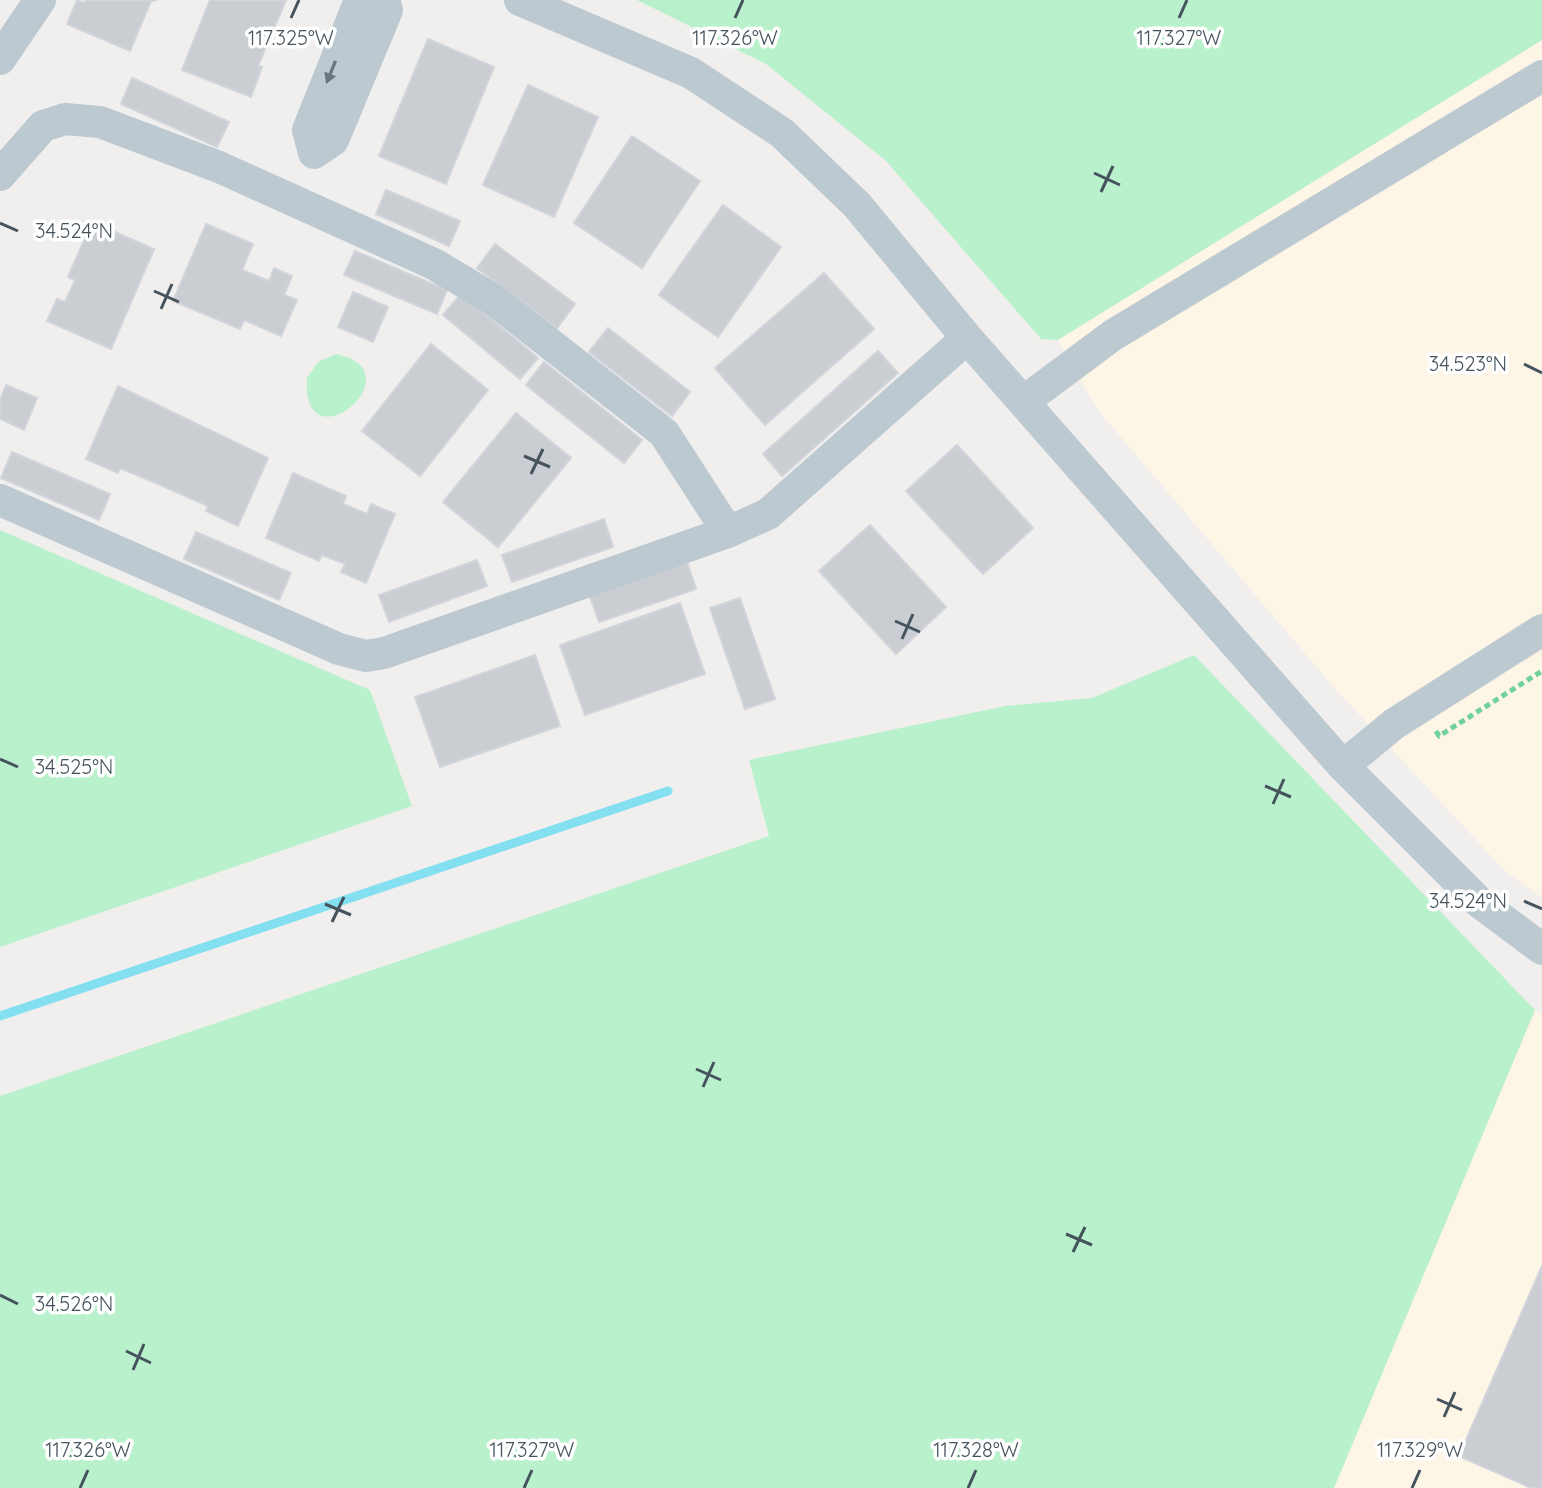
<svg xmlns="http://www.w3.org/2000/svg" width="1542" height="1488" viewBox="0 0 1542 1488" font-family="Quicksand,sans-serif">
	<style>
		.commercial { fill: #fdf5e6 }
		.green { fill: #b9f1cc }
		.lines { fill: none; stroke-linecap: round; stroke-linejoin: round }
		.stream { stroke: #84e0f1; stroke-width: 9 }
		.building { fill: #caced3; stroke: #d1d4da; stroke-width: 2 }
		.path { stroke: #6fd19c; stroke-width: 5; stroke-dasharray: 6 4; stroke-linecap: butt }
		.minor { stroke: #bdc9d1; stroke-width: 32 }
		.oneway { fill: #697680 }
		.ticks { fill: none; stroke: #45535d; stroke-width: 3 }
		.ticks-label { font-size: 20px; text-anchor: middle; fill: #45535d; stroke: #fff; stroke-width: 7; stroke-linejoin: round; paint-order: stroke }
	</style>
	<rect width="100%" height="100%" fill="#f1eeee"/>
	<!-- commercial -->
	<path class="commercial" d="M1542 40V898L1506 872 1337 691 1097 409 1058 340Z
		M1535 1010 1542 1014V1488H1334Z"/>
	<!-- green -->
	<path class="green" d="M637 0H1542V40L1058 340 1041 339 886 161 766 64Z
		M336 354C420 371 301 470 307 378L318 362Z
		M0 530 370 690 412 806 0 947Z
		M1194 655 1535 1010 1334 1488H0V1096L769 836 749 760 1005 706 1092 698Z"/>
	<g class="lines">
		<!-- stream -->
		<path class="stream" d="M0 1016 668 791"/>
	</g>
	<!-- building -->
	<path class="building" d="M77 0 85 3 86 0H157L151 1 130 51 67 24Z
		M210 0H286L258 66 262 67 251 97 182 70Z
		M428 39 494 67 446 184 379 156Z
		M132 78 229 122 217 147 121 104Z
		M528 85 598 117 554 217 483 185Z
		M632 136 700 181 642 268 574 223Z
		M386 190 460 221 449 246 376 214Z
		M723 205 781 247 718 337 659 295Z
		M92 222 154 249 111 349 47 321 57 299 65 302 75 280 68 277Z
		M206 224 253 244 242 270 269 281 274 268 292 276 284 295 297 300 281 336 244 320 240 329 173 301Z
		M495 244 575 304 557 328 477 268Z
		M355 251 447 290 437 314 344 275Z
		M824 273 874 329 765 425 715 368Z
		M353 292 388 307 373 342 338 327Z
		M461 294 538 358 520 379 443 315Z
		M608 328 690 392 672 416 589 352Z
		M431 344 488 390 420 476 362 431Z
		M878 351 898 373 782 476 763 454Z
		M544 362 642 440 624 463 526 385Z
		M6 385 37 398 24 430 0 419V400Z
		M118 386 268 458 238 526 206 511 208 506 158 484 120 468 118 473 86 459Z
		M516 413 571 458 498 547 443 502Z
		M957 445 1033 528 983 574 906 491Z
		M12 452 110 494 99 520 1 478Z
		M293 473 346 496 343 504 367 514 371 504 395 514 366 583 341 572 345 564 322 555 319 561 266 538Z
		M604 519 613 547 512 582 502 555Z
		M870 525 946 607 896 654 819 571Z
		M196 532 291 573 279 600 184 559Z
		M477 560 487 586 389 622 379 595Z
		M687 562 696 589 599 622 590 596Z
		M740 598 775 699 745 709 710 608Z
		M680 603 705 674 585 715 560 645Z
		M535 655 560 726 440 767 415 697Z
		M1542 1266V1488H1531L1459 1456Z"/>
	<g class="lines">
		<!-- path -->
		<path class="path" d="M1436 731 1439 736 1542 671"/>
		<!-- minor -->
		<path class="minor" d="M360 0 308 130 314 153 333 140 387 10 384 0
			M520 0 691 73 782 133 857 205 967 338 1343 766 1479 902 1542 949
			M0 59 40 0
			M0 175 43 126 65 119 100 122 219 167 434 264 494 300 664 433 728 532
			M1023 402 1113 335 1542 76
			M0 500 339 649 366 656 384 653 728 532 768 514 967 338
			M1343 766 1394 724 1542 630"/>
	</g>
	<!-- one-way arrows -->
	<defs><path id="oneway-solid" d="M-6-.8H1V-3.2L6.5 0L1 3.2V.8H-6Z" transform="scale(2)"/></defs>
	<use class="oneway" href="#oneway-solid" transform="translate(331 72) rotate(112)"/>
	<!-- ticks -->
	<path class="ticks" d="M291 18 299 0M735 18 743 0M1179 18 1187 0M1094 173 1120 185M1101 192 1113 166M0 223 18 231M154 291 179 302M161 309 172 284M1524 364 1542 373M524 456 550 467M531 474 543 449M895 621 920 632M902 639 913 614M0 759 18 767M1265 786 1291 797M1273 804 1284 779M1524 901 1542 909M325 904 351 915M332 922 344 897M696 1069 721 1080M703 1087 714 1062M1066 1234 1092 1245M1073 1252 1085 1227M0 1295 18 1304M126 1351 151 1363M133 1370 144 1344M1437 1399 1462 1410M1444 1417 1455 1392M80 1488 88 1470M524 1488 532 1470M968 1488 976 1470M1412 1488 1420 1470"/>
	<g class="ticks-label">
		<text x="735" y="45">117.326°W</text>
		<text x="1179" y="45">117.327°W</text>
		<text x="291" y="45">117.325°W</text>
		<text x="74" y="238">34.524°N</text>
		<text x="1468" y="371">34.523°N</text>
		<text x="74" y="774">34.525°N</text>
		<text x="1468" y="908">34.524°N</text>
		<text x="74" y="1311">34.526°N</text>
		<text x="88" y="1457">117.326°W</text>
		<text x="532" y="1457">117.327°W</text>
		<text x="976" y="1457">117.328°W</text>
		<text x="1420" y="1457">117.329°W</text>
	</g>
</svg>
